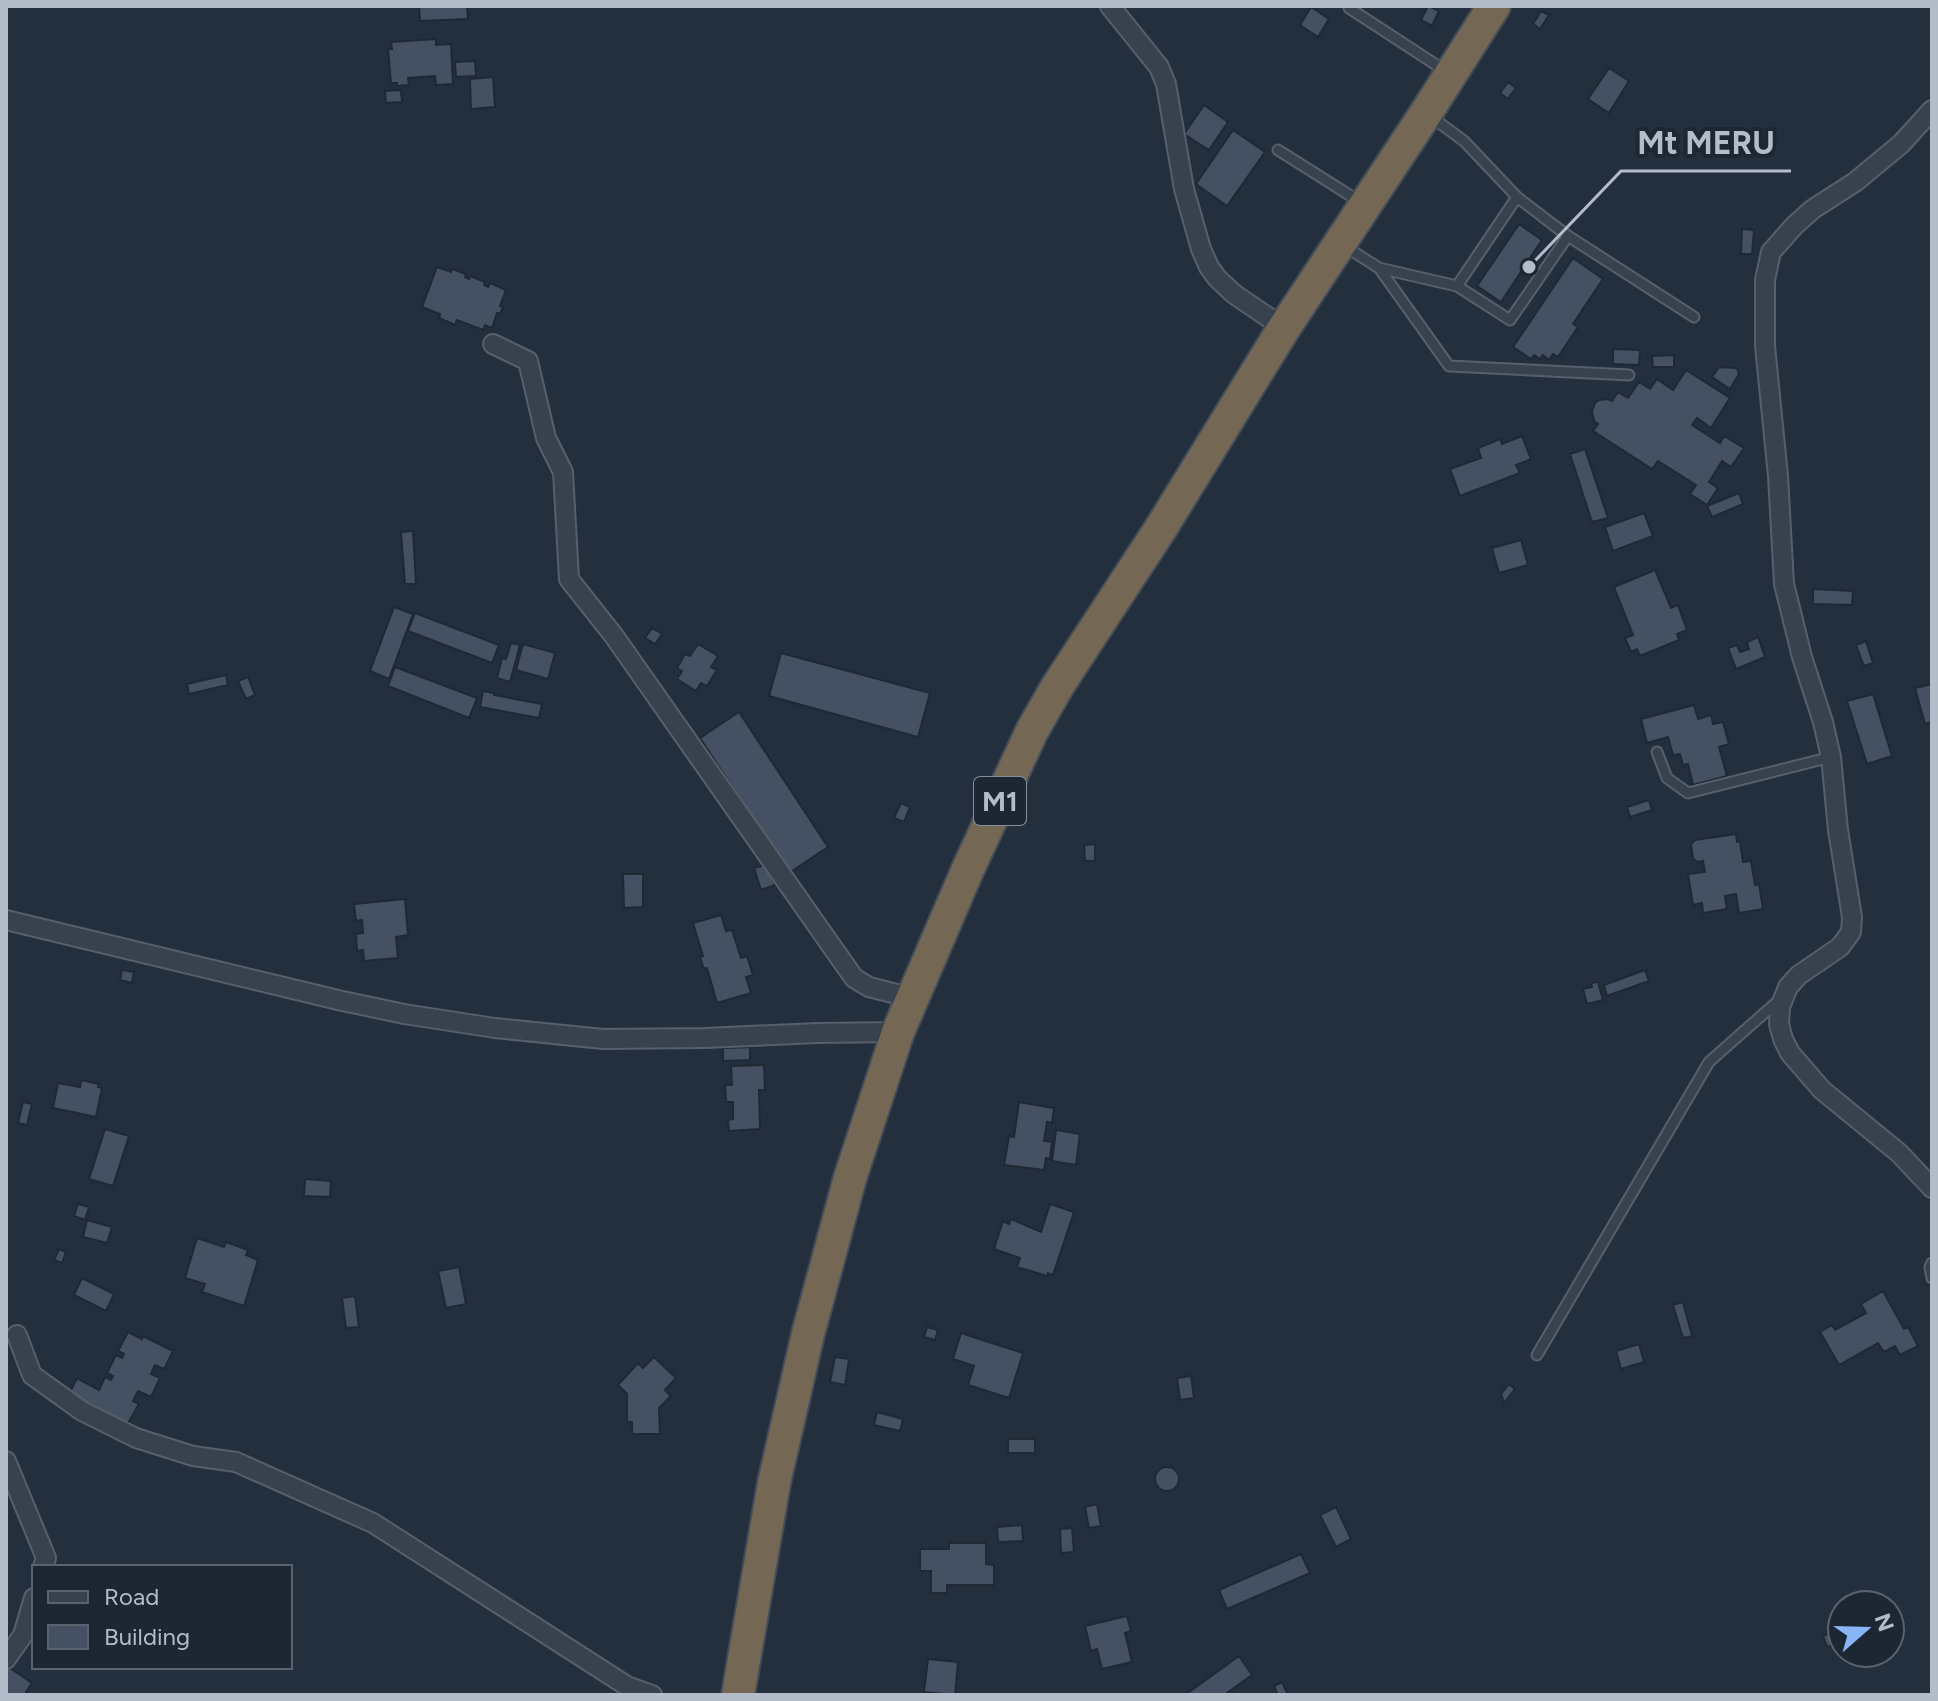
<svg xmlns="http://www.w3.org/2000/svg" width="1938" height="1701" viewBox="0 0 1938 1701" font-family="Figtree,sans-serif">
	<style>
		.building { fill: #455162; stroke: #1f2835; stroke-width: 2 }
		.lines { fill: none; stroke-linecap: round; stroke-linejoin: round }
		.lane-casing { stroke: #565f6c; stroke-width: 13 }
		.street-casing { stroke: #565f6c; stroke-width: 22 }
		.highway-casing { stroke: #434c59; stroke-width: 36 }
		.lane { stroke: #38414e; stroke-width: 9 }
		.street { stroke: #38414e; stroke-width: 18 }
		.highway { stroke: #746855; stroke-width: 32 }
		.labels { text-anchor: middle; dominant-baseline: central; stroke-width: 8; stroke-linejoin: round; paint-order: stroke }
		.shield { fill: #1d2633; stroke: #878f9c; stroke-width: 2 }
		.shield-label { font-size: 28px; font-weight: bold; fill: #b4bcc9 }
		.leader { fill: none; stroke: #b4bcc9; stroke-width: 3 }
		.callout-dot { fill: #b4bcc9; stroke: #1d2633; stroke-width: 3 }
		.callout-label { font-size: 32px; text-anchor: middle; font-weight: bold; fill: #b4bcc9; stroke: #1d2633; stroke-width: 8; stroke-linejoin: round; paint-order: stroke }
	</style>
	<rect width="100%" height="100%" fill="#242f3e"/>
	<!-- building -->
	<path class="building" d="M419 6H467L468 19 420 21Z
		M1428 6 1439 11 1432 26 1421 20Z
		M1311 7 1329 19 1318 37 1300 25Z
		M1541 11 1549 15 1540 29 1533 24Z
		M436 39V45L451 44 453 84 436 85 435 76 408 78 409 85 397 86V83H391L388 49H392L391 42Z
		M475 61 476 76 456 77 455 62Z
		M1609 68 1629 81 1609 113 1588 99Z
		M493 77 495 107 471 109 470 79Z
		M1508 82 1516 88 1508 99 1500 93Z
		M401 90 402 102 386 103 385 91Z
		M1204 105 1228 122 1209 150 1184 134Z
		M1233 130 1265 152 1227 206 1196 184Z
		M1519 224 1542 240 1501 302 1477 286Z
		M1742 229 1754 230 1752 254H1741Z
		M1573 258 1603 279 1573 324 1578 327 1558 357 1553 354 1549 360 1543 355 1540 359 1534 355 1531 359 1513 347Z
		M437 267 451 272 452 269 466 274 465 277 469 279 470 276 485 282 484 285 488 287 490 283 506 290 500 306 503 307 500 314 497 313 492 328 485 325 483 330 457 320 455 325 439 318 440 314 422 307Z
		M1613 349 1640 350 1639 365 1613 364Z
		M1674 355V367H1653L1652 356Z
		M1719 367 1737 368 1739 374 1730 389 1712 377Z
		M1686 370 1730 398 1711 428 1697 418 1692 425 1720 443 1724 436 1744 448 1731 467 1722 461 1709 482 1718 488 1707 505 1690 494 1696 485 1658 461 1652 469 1593 431 1598 424 1594 421 1592 412 1595 403 1599 400 1608 399 1612 401 1618 392 1628 398 1639 382 1650 389 1657 379 1673 390Z
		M1522 436 1531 459 1516 465 1520 473 1460 496 1450 469 1481 458 1478 448 1500 439 1502 444Z
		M1585 449 1608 518 1592 522 1570 454Z
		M1739 493 1743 504 1712 517 1707 506Z
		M1644 513 1653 536 1613 551 1605 527Z
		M413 531 416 584H405L401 532Z
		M1521 540 1528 565 1499 573 1492 548Z
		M1655 570 1671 608 1678 605 1687 630 1677 634 1679 640 1640 656 1637 649 1631 652 1625 638 1633 635 1614 587Z
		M1813 589 1853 591 1852 605 1813 604Z
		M394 607 413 614 389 679 370 671Z
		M415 613 499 645 492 663 408 631Z
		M652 628 662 634 655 644 645 638Z
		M1758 637 1765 657 1736 669 1728 648 1737 645 1740 652 1749 649 1747 642Z
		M1866 641 1873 663 1864 666 1856 645Z
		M511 643 520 645 510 682 497 678 502 658 506 659Z
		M523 644 555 653 548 679 516 670Z
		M698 644 718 656 711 667 717 670 707 686 701 683 696 691 677 679 682 671 677 668 685 654 690 656Z
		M781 653 930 693 918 737 769 696Z
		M395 667 477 698 469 718 388 686Z
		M226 675 228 685 189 694 187 684Z
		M248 677 255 695 246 699 238 681Z
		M1932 684V722L1925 724 1915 688Z
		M483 691 494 693V695L542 704 539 718 480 707Z
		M1873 694 1892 756 1867 764 1847 701Z
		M1694 705 1698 719 1711 715 1713 724 1723 722 1729 744 1719 747 1727 776 1693 785 1688 764 1683 765 1680 754 1673 755 1668 737 1647 743 1641 719Z
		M739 712 828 847 789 873 700 738Z
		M1649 800 1652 810 1630 817 1627 807Z
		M901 803 910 807 904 822 894 818Z
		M1736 834 1737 842 1740 841 1743 862 1751 861 1755 885 1759 884 1763 909 1739 913 1736 894 1725 896 1727 909 1703 913 1702 903 1693 905 1688 874 1705 872 1703 861 1698 862 1693 859 1691 844 1695 840Z
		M1095 844V861H1085L1084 845Z
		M768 864 775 885 761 890 754 868Z
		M623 874H643V907L624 908Z
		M405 899 408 935 396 937 398 958 364 961 363 950 357 951 356 934 363 933 362 920 356 921 354 904Z
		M721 915 726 931 732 930 741 958 747 956 753 975 746 977 751 993 717 1003 707 968 704 969 700 957 703 956 693 923Z
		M122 970 134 972 132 983 120 980Z
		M1645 970 1649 981 1607 996 1604 985Z
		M1598 982 1603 1000 1587 1004 1583 989 1592 987 1591 983Z
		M750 1047V1060L723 1061V1048Z
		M764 1065 765 1090H759L760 1129 729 1131 728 1120 733 1119V1102H726L725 1085H732L731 1066Z
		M81 1080 99 1084 98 1087 102 1088 96 1117 53 1108 58 1083 80 1087Z
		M23 1102 32 1104 27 1125 18 1123Z
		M1019 1102 1054 1108 1052 1123 1047 1122 1044 1141 1052 1142 1050 1159 1046 1158 1044 1170 1004 1165 1009 1136 1014 1137Z
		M105 1129 129 1136 113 1186 89 1179Z
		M1056 1130 1080 1134 1076 1165 1052 1161Z
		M305 1179 331 1181 330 1197 304 1196Z
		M78 1204 89 1207 85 1220 74 1216Z
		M1050 1204 1074 1212 1053 1275 1048 1273 1047 1276 1017 1267 1020 1258 994 1249 1003 1221 1009 1224 1011 1219 1041 1232Z
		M87 1220 112 1227 107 1243 83 1237Z
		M197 1238 224 1247 226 1242 248 1250 246 1255 258 1260 244 1306 202 1292 205 1284 185 1278Z
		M59 1249 66 1252 62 1263 54 1260Z
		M459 1267 466 1304 446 1308 438 1271Z
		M82 1278 114 1294 106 1311 74 1295Z
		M1883 1291 1904 1329 1908 1327 1918 1346 1900 1355 1895 1346 1884 1352 1878 1343 1839 1365 1820 1332 1832 1325 1835 1330 1866 1313 1861 1304Z
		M355 1296 359 1327 346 1328 342 1298Z
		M1683 1302 1692 1336 1683 1338 1673 1305Z
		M927 1327 938 1330 935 1340 924 1337Z
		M128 1332 142 1339 143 1336 173 1351 164 1369 155 1365 151 1374 160 1378 151 1397 138 1391 133 1401 139 1404 127 1425 94 1406 93 1408 68 1396 77 1378 99 1390 105 1377 111 1380 113 1376 107 1373 116 1355 122 1358 124 1354 118 1351Z
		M961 1333 1023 1353 1009 1398 968 1385 974 1366 953 1359Z
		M1639 1344 1644 1362 1621 1369 1616 1351Z
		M654 1357 676 1378 665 1390 671 1396 659 1408 660 1434H632V1422H627V1394L618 1385 638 1363 643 1368Z
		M835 1357 849 1359 845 1385 830 1382Z
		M1191 1376 1194 1398 1180 1400 1177 1378Z
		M1509 1384 1515 1389 1504 1403 1501 1394Z
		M877 1412 903 1419 900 1431 874 1425Z
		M1008 1439H1035V1453H1008Z
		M1155 1479a12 12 0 1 1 24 0a12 12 0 1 1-24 0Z
		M1097 1504 1101 1526 1089 1528 1085 1507Z
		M1336 1507 1351 1539 1336 1547 1320 1515Z
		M1022 1525 1023 1541 998 1542 997 1527Z
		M1072 1528 1074 1552 1061 1553 1060 1529Z
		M949 1543H986V1564L994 1565V1585H947V1593H931V1571H920V1549H949Z
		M1301 1554 1310 1573 1227 1609 1219 1590Z
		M1127 1616 1131 1631 1125 1633 1132 1662 1102 1669 1097 1649 1091 1651 1085 1626Z
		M1837 1631 1841 1642 1827 1647 1823 1636Z
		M1239 1656 1252 1675 1224 1695H1185Z
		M928 1659 958 1662 955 1695 924 1692Z
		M7 1666 32 1683 26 1692 30 1695H6Z
		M1282 1682 1288 1695H1278L1274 1686Z"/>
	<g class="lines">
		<defs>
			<path id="lane" d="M1349 8 1447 72
				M1278 150 1362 203
				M1568 236 1694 317
				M1346 247 1379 268 1457 286 1517 197 1464 141 1430 116
				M1379 268 1449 366 1629 375
				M1457 286 1510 320 1568 236 1517 197
				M1657 752 1667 778 1688 793 1831 757
				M1932 1263 1930 1267 1932 1278
				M1537 1355 1709 1062 1778 1001"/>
			<path id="street" d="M1110 6 1159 67 1166 84 1184 189 1201 249 1209 267 1217 278 1234 294 1284 328
				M1932 110 1901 144 1855 182 1813 209 1795 225 1771 252 1765 280V346L1778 476 1784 584 1802 657 1823 722 1831 757 1838 830 1852 917 1851 932 1840 947 1799 975 1788 987 1780 1007 1779 1024 1783 1039 1790 1053 1822 1090 1899 1153 1932 1188
				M493 344 528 361 546 438 563 472 569 579 614 636 854 978 869 987 912 998
				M6 920 338 1000 404 1014 495 1028 603 1039 705 1038 817 1033 898 1032
				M17 1335 32 1375 82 1411 136 1438 193 1456 236 1462 373 1523 627 1686 652 1695
				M6 1461 46 1558 43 1567
				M6 1659 23 1635 34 1598"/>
			<path id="highway" d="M738 1695 774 1483 808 1334 850 1178 898 1032 968 869 1032 731 1057 687 1161 528 1284 328 1426 113 1494 6"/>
		</defs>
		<!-- lane casing -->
		<use href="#lane" class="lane-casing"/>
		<!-- street casing -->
		<use href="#street" class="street-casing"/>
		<!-- highway casing -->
		<use href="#highway" class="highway-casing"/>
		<!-- lane -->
		<use href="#lane" class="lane"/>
		<!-- street -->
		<use href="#street" class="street"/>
		<!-- highway -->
		<use href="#highway" class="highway"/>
	</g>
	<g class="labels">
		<!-- shield labels -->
		<rect class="shield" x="974" y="777" width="52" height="48" rx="6"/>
		<g class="shield-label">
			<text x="1000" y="801">M1</text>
		</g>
	</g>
	<!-- callouts -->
	<path class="leader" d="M1529 267L1621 171H1791"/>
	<circle class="callout-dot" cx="1529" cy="267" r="8"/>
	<g class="callout-label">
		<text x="1706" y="154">Mt MERU</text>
	</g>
	<!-- border -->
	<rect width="1938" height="1701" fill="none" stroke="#b4bcc9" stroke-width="16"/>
	<!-- legend -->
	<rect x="32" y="1565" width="260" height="104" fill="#1d2633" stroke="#59626f" stroke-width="2"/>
	<rect x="48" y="1591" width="40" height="12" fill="#38414e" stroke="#59626f" stroke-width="2"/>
	<text x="104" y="1605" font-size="24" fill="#b4bcc9">Road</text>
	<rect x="48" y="1625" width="40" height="24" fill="#455162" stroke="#59626f" stroke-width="2"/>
	<text x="104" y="1645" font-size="24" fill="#b4bcc9">Building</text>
	<!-- north arrow -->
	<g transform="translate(1866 1629) rotate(70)"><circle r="38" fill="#1d2633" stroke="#59626f" stroke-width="2"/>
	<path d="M0-6L14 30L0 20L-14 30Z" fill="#8ab4f8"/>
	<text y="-12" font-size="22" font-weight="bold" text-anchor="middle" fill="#b4bcc9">N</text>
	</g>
</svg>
